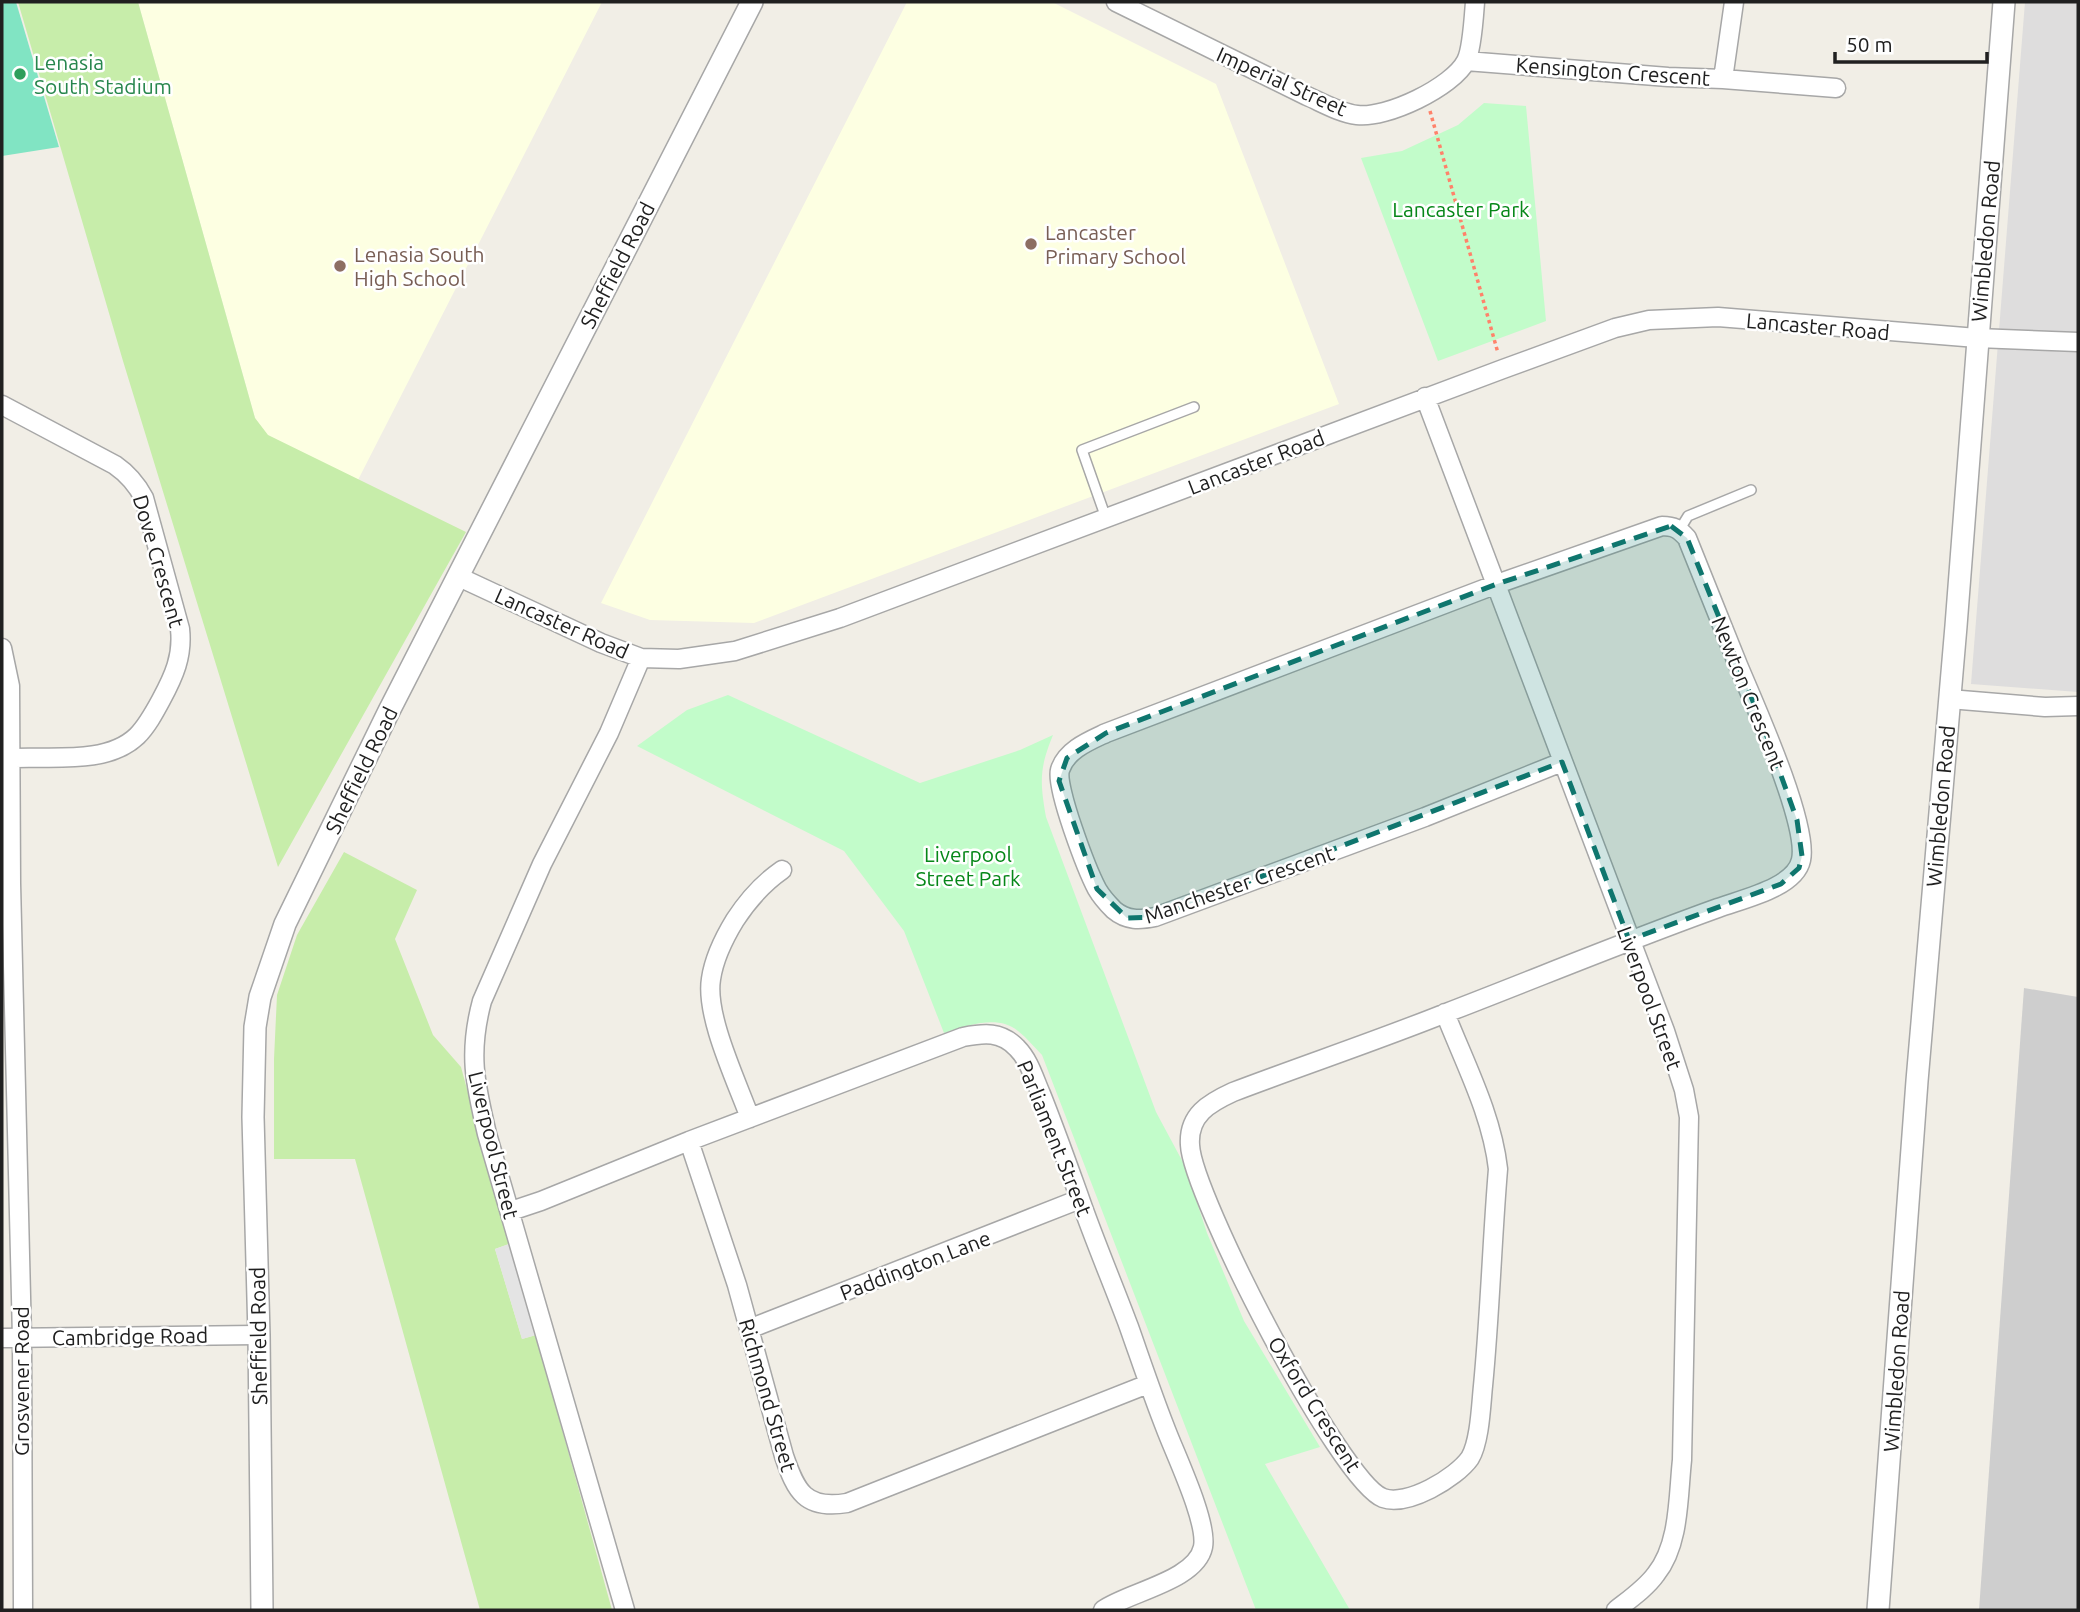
<svg xmlns="http://www.w3.org/2000/svg" width="2080" height="1612" viewBox="0 0 2080 1612" font-family="Ubuntu,sans-serif">
	<style>
		.residential { fill: #dedddd }
		.education { fill: #fdffe2 }
		.religious { fill: #cecece }
		.grass { fill: #c7edaa }
		.park { fill: #c2fcca }
		.pitch { fill: #81e4c3 }
		.parking { fill: #e4e4e4 }
		.lines { fill: none; stroke-linecap: round; stroke-linejoin: round }
		.service-casing { stroke: #a7a7a7; stroke-width: 12 }
		.minor-casing { stroke: #a7a7a7; stroke-width: 21 }
		.tertiary-casing { stroke: #a7a7a7; stroke-width: 24 }
		.path { stroke: #ff826a; stroke-width: 3.5; stroke-dasharray: 3.5 3.5; stroke-linecap: butt }
		.service { stroke: #fff; stroke-width: 9 }
		.minor { stroke: #fff; stroke-width: 18 }
		.tertiary { stroke: #fff; stroke-width: 21 }
		.marked { fill: #0f766e; fill-opacity: 0.2; stroke: #0f766e; stroke-width: 5; stroke-dasharray: 14 9; stroke-linejoin: round }
		.leisure-dot { fill: #2e9e5b; stroke: #fff; stroke-width: 2.5 }
		.education-dot { fill: #8d6e63; stroke: #fff; stroke-width: 2.5 }
		.labels { text-anchor: middle; dominant-baseline: central; stroke-width: 5; stroke-linejoin: round; paint-order: stroke }
		.leisure-label { font-size: 21px; fill: #27864d; stroke: #fff; text-anchor: start }
		.street-label { font-size: 21px; fill: #202020; stroke: #fff }
		.park-label { font-size: 21px; fill: #068718; stroke: #fff }
		.education-label { font-size: 21px; fill: #785e54; stroke: #fff; text-anchor: start }
	</style>
	<rect width="100%" height="100%" fill="#f1eee6"/>
	<!-- residential -->
	<path class="residential" d="M2025 2H2078V692L1971 684Z"/>
	<!-- education -->
	<path class="education" d="M138 2H602L358 480 267 435 255 418Z
		M907 2H1052L1216 84 1339 404 754 623 650 620 601 603Z"/>
	<!-- religious -->
	<path class="religious" d="M2024 988 2078 997V1610H1979Z"/>
	<!-- grass -->
	<path class="grass" d="M18 2H138L255 418 268 435 466 532 278 867 123 361Z
		M344 852 417 890 395 939 433 1035 461 1067 509 1244 495 1249 522 1339 536 1335 612 1610H480L355 1159H274V1059L277 995 297 935Z"/>
	<!-- park -->
	<path class="park" d="M1484 103 1526 106 1546 321 1438 361 1361 158 1402 151 1458 125Z
		M728 695 920 783 1020 750 1053 735C1039 769 1040 782 1046 817L1156 1112 1185 1166 1207 1233 1244 1321 1320 1447 1265 1464 1350 1610H1256L1042 1055C1034 1047 1027 1038 1018 1031 998 1014 966 1026 944 1033L904 931 844 851 637 746 687 710Z"/>
	<!-- pitch -->
	<path class="pitch" d="M2 2H16L59 147 2 156Z"/>
	<!-- parking -->
	<path class="parking" d="M509 1244 536 1335 522 1339 495 1249Z"/>
	<g class="lines">
		<defs>
			<path id="service" d="M1106 518 1082 450 1194 407
				M1680 529 1688 516 1751 490"/>
			<path id="minor" d="M1116 2 1307 96C1323 103 1340 113 1357 115 1386 119 1453 87 1466 61 1472 50 1474 15 1475 2
				M1466 61 1668 77 1723 79 1734 2
				M1723 79 1836 88
				M1425 397 1665 1031 1684 1090 1689 1117 1682 1460C1678 1496 1680 1544 1656 1574 1646 1588 1630 1599 1616 1610
				M2 405 115 465C128 474 136 483 144 498L180 629C183 656 174 676 161 700 154 713 147 726 137 736 107 765 51 756 12 758
				M459 577 601 643 641 658 679 659 735 651 840 618 1503 369 1615 328 1649 320 1718 317 1977 338 2078 342
				M2 648 10 686 11 883 22 1338 23 1610
				M1949 699 2045 707 2078 706
				M1445 1013C1465 1064 1492 1115 1498 1169 1492 1241 1490 1314 1483 1386 1481 1405 1480 1441 1470 1458 1456 1478 1407 1507 1383 1498 1340 1482 1192 1195 1190 1145 1188 1115 1209 1103 1233 1092 1304 1065 1376 1041 1446 1013 1537 978 1626 941 1718 908 1742 899 1795 888 1801 860 1809 825 1754 703 1738 665 1721 623 1704 580 1687 538 1679 529 1674 526 1662 526L1497 584 1106 733C1089 741 1066 750 1060 770 1055 787 1087 870 1097 889 1101 896 1108 904 1114 910 1127 921 1140 920 1155 917L1425 817 1562 762
				M750 1118C737 1082 705 1016 711 979 714 958 724 938 735 920 748 900 762 884 782 870
				M689 1141 737 1285 784 1456C796 1491 805 1510 847 1503L1148 1384
				M511 1211 541 1201 689 1141 963 1037C984 1033 1001 1031 1017 1048 1029 1060 1034 1078 1041 1094 1055 1129 1067 1163 1080 1199 1095 1242 1113 1284 1129 1327 1141 1361 1152 1394 1165 1427 1175 1454 1208 1522 1203 1547 1196 1581 1128 1592 1103 1610
				M749 1329 1080 1199
				M2 1338 259 1335
				M625 1610 487 1134C475 1083 468 1053 482 1001L542 864 609 733 641 658"/>
			<path id="tertiary" d="M262 1610 259 1335 253 1117 255 1027 260 997 285 924 389 711 752 2
				M1878 1610 1917 1081 1956 626 2004 2"/>
		</defs>
		<!-- service casing -->
		<use href="#service" class="service-casing"/>
		<!-- minor casing -->
		<use href="#minor" class="minor-casing"/>
		<!-- tertiary casing -->
		<use href="#tertiary" class="tertiary-casing"/>
		<!-- path -->
		<path class="path" d="M1430 111 1498 353"/>
		<!-- service -->
		<use href="#service" class="service"/>
		<!-- minor -->
		<use href="#minor" class="minor"/>
		<!-- tertiary -->
		<use href="#tertiary" class="tertiary"/>
	</g>
	<!-- marked area -->
	<path class="marked" d="M1671 526 1687 538 1765 731 1797 820 1802 856 1799 868 1781 884 1629 940 1562 762 1155 917 1127 918 1097 889 1059 781 1067 758 1106 733 1497 584Z"/>
	<!-- markers -->
	<circle class="leisure-dot" cx="20" cy="74" r="7"/>
	<g class="education-dot">
		<circle cx="1031" cy="244" r="7"/>
		<circle cx="340" cy="266" r="7"/>
	</g>
	<g class="labels">
		<!-- leisure labels -->
		<g class="leisure-label">
			<text x="34" y="62">Lenasia<tspan x="34" dy="24">South Stadium</tspan></text>
		</g>
		<!-- street labels -->
		<g class="street-label">
			<text transform="translate(1613 71) rotate(4)">Kensington Crescent</text>
			<text transform="translate(1282 81) rotate(24)">Imperial Street</text>
			<text transform="translate(1985 241) rotate(-85)">Wimbledon Road</text>
			<text transform="translate(617 265) rotate(-63)">Sheffield Road</text>
			<text transform="translate(1818 326) rotate(5)">Lancaster Road</text>
			<text transform="translate(1256 462) rotate(-21)">Lancaster Road</text>
			<text transform="translate(159 561) rotate(74)">Dove Crescent</text>
			<text transform="translate(562 623) rotate(24)">Lancaster Road</text>
			<text transform="translate(1749 693) rotate(68)">Newton Crescent</text>
			<text transform="translate(361 770) rotate(-64)">Sheffield Road</text>
			<text transform="translate(1940 806) rotate(-85)">Wimbledon Road</text>
			<text transform="translate(1239 884) rotate(-19)">Manchester Crescent</text>
			<text transform="translate(1650 998) rotate(70)">Liverpool Street</text>
			<text transform="translate(1055 1138) rotate(68)">Parliament Street</text>
			<text transform="translate(494 1145) rotate(76)">Liverpool Street</text>
			<text transform="translate(915 1265) rotate(-21)">Paddington Lane</text>
			<text transform="translate(130 1336) rotate(-1)">Cambridge Road</text>
			<text transform="translate(258 1336) rotate(-91)">Sheffield Road</text>
			<text transform="translate(1896 1371) rotate(-86)">Wimbledon Road</text>
			<text transform="translate(21 1381) rotate(-90)">Grosvener Road</text>
			<text transform="translate(768 1395) rotate(74)">Richmond Street</text>
			<text transform="translate(1315 1404) rotate(58)">Oxford Crescent</text>
		</g>
		<!-- park labels -->
		<g class="park-label">
			<text x="1461" y="209">Lancaster Park</text>
			<text x="968" y="854">Liverpool<tspan x="968" dy="24">Street Park</tspan></text>
		</g>
		<!-- education labels -->
		<g class="education-label">
			<text x="1045" y="232">Lancaster<tspan x="1045" dy="24">Primary School</tspan></text>
			<text x="354" y="254">Lenasia South<tspan x="354" dy="24">High School</tspan></text>
		</g>
	</g>
	<!-- border -->
	<rect width="2080" height="1612" fill="none" stroke="#202020" stroke-width="7"/>
	<!-- scale -->
	<path d="M1835 52v10h152v-10" fill="none" stroke="#202020" stroke-width="3.5"/>
	<text x="1846" y="52" font-size="21" fill="#202020" stroke="#ffffff" stroke-width="5" paint-order="stroke">50 m</text>
</svg>
